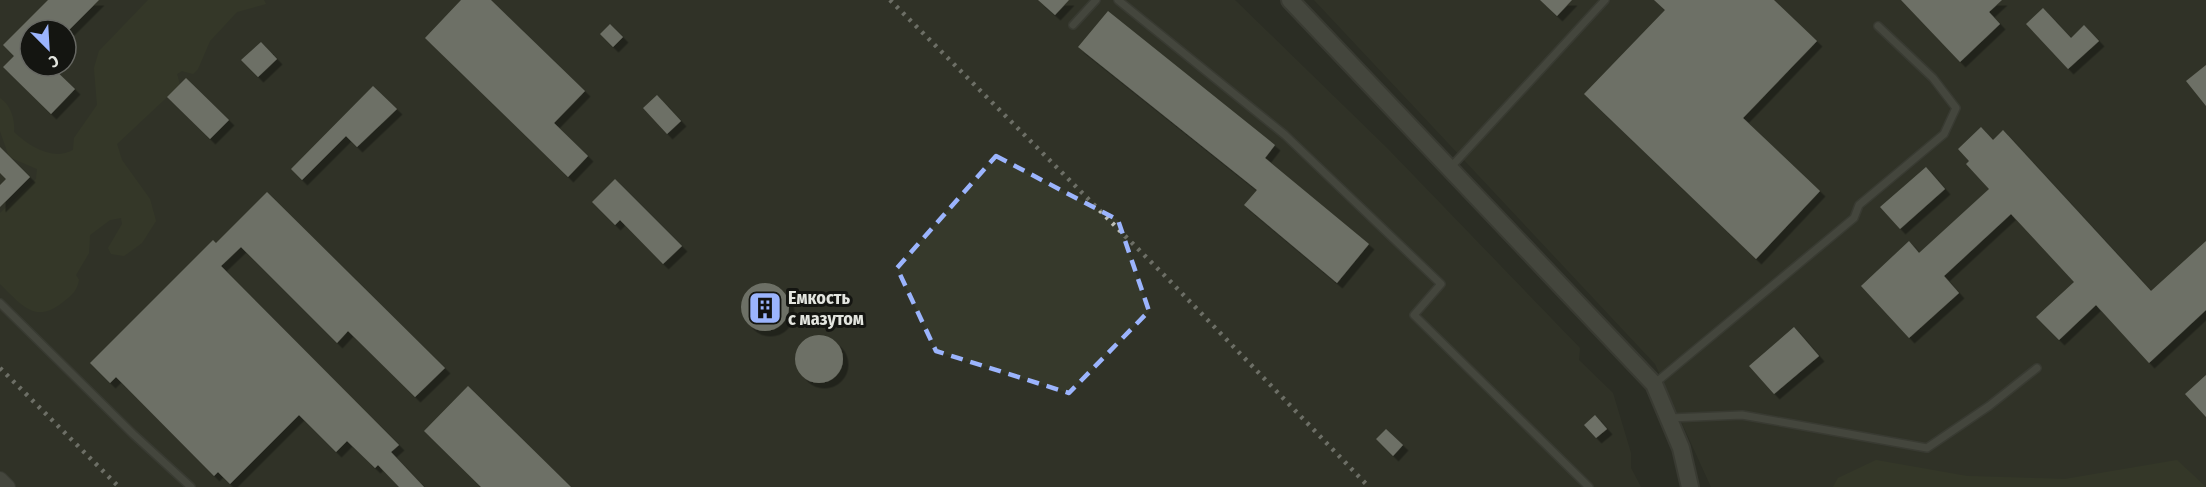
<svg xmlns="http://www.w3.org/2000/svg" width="2206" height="487" viewBox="0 0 2206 487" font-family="'Fira Sans Condensed',sans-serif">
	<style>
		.built { fill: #36392b; fill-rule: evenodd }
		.green { fill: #3f442d }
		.building { fill: #bdc0b5; filter: url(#shadow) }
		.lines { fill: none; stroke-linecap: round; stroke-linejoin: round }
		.service-casing { stroke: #494b44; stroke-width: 10 }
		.minor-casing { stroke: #494b44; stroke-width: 16 }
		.tertiary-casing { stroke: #494b44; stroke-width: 20 }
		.service { stroke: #63655b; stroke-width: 7 }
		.minor { stroke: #63655b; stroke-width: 14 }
		.tertiary { stroke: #63655b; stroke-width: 16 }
		.rail { stroke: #bcbeb7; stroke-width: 4.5; stroke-dasharray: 3 6; stroke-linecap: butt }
		.marked { fill: none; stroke: #9bb4fd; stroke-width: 4.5; stroke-dasharray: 12 8; stroke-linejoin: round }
		.labels { text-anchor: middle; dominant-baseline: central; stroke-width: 6; stroke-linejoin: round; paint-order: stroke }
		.poi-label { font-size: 18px; font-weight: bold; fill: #e3e5df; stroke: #141511; text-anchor: start }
	</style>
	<defs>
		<filter id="shadow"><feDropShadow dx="5.5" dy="5.5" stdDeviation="0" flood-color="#0009"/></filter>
	</defs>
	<rect width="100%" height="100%" fill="#2b2d24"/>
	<!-- built -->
	<path class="built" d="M0 0H1235L1388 149 1580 348 1579 360 1613 393 1631 453V468L1641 487H0ZM30 30H66V66H30Z
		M1314 0H2206V487H1711L1655 364Z"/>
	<!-- green -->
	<path class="green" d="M148 0H264L266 4 237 12 210 41 198 69 193 74 182 71 177 74 180 85 117 144 122 160 150 199 156 221 142 243 124 256 111 254 108 248 122 224 121 218 110 220 90 235 89 253 76 275 79 280C77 291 72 295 63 302 35 325 21 304 0 284V213L36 179 37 169 9 157 0 131V98C11 105 15 120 14 132 30 147 53 161 73 150L74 138 97 105 94 68 99 51Z
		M1876 460 1967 476 2065 479 2177 460 2206 487H1833L1838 478Z"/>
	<!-- building -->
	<path class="building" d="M48 0H99L69 30H30V66H51L75 89 51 114 3 67 14 56 3 45Z
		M461 0H491L585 91 554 123 588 156 568 177 425 38Z
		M1038 0H1069L1055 15Z
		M1540 0H1572L1557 16Z
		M1654 0H1774L1817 41 1743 118 1820 191 1756 259 1584 94 1665 10Z
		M1901 0H2002L1989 12 2000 24 1960 62Z
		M2043 8 2071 38 2084 25 2099 41 2068 69 2026 24Z
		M1108 11 1275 145 1265 158 1369 244 1337 283 1244 205 1257 190 1078 47Z
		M610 24 623 37 613 47 600 34Z
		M261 42 277 59 258 77 241 60Z
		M2206 65V106L2186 81Z
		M186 78 229 120 210 139 167 97Z
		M373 86 397 109 357 147 346 136 302 180 291 169Z
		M657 95 681 121 667 134 643 108Z
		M1981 127 1993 140 2003 130 2151 291 2206 241V310L2149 363 2096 305 2059 340 2036 317 2074 282 2011 214 1944 276 1959 293 1909 338 1861 286 1909 241 1919 253 1989 189 1966 164 1969 161 1958 149Z
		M0 147 30 177 0 207V185L6 179 0 173Z
		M1926 167 1945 189 1900 229 1880 207Z
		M615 179 682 246 663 264 620 220 615 225 592 202Z
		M267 192 445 368 415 397 348 331 337 343 241 247 221 266 399 445 391 452 424 487H399L378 465 375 468 347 441 336 452 299 415 230 484 218 472 214 476 116 377 110 383 90 363 213 240 216 243Z
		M741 307a24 24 0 1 1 48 0a24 24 0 1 1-48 0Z
		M1794 327 1819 356 1774 394 1749 366Z
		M795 359a24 24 0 1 1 48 0a24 24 0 1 1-48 0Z
		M2206 375V417L2185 394Z
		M468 386 571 487H481L424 431Z
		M1595 415 1607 429 1596 438 1584 425Z
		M1386 429 1403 445 1393 456 1376 439Z"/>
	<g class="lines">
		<defs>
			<path id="service" d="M1118 0 1285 135 1441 284 1414 315 1589 487
				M1073 25 1096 0
				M1450 168 1605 0
				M0 303 133 434 191 487
				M1654 384 1854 218 1859 205 1944 134 1956 108 1933 78 1878 26
				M1670 418 1742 415 1927 448 1989 406 2037 368"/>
			<path id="minor" d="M0 479 8 487"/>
			<path id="tertiary" d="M1290 0 1654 384 1681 448 1690 487"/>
		</defs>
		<!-- service casing -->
		<use href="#service" class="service-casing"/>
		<!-- minor casing -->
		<use href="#minor" class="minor-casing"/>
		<!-- tertiary casing -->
		<use href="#tertiary" class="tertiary-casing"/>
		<!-- service -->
		<use href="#service" class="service"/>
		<!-- minor -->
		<use href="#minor" class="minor"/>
		<!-- tertiary -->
		<use href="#tertiary" class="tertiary"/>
		<!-- rail -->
		<path class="rail" d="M890 0 1170 281 1369 487
			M0 368 119 487"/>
	</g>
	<!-- marked area -->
	<path d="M0 0H2206V487H0ZM996 156 1118 220 1149 311 1069 393 936 351 897 268Z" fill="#2b2d24" fill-opacity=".55" fill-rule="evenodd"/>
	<path class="marked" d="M996 156 1118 220 1149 311 1069 393 936 351 897 268Z"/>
	<!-- icons -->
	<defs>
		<symbol id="building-square" viewBox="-11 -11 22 22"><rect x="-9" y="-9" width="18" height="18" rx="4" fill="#9bb4fd" stroke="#141511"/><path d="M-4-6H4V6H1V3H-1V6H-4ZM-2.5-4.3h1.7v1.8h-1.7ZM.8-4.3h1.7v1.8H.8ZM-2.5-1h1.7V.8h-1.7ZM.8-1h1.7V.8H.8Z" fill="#111"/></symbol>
	</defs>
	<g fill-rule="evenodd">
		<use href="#building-square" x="746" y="289" width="38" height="38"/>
	</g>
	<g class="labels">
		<!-- poi labels -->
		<g class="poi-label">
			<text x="788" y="298">Емкость<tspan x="788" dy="21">с мазутом</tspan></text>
		</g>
	</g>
	<!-- north arrow -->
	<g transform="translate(48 48) rotate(156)"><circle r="28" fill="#141511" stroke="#676863" stroke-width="1.5"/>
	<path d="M0-4.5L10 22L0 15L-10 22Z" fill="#9bb4fd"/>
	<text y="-9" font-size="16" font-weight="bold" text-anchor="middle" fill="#e3e5df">С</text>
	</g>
</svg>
